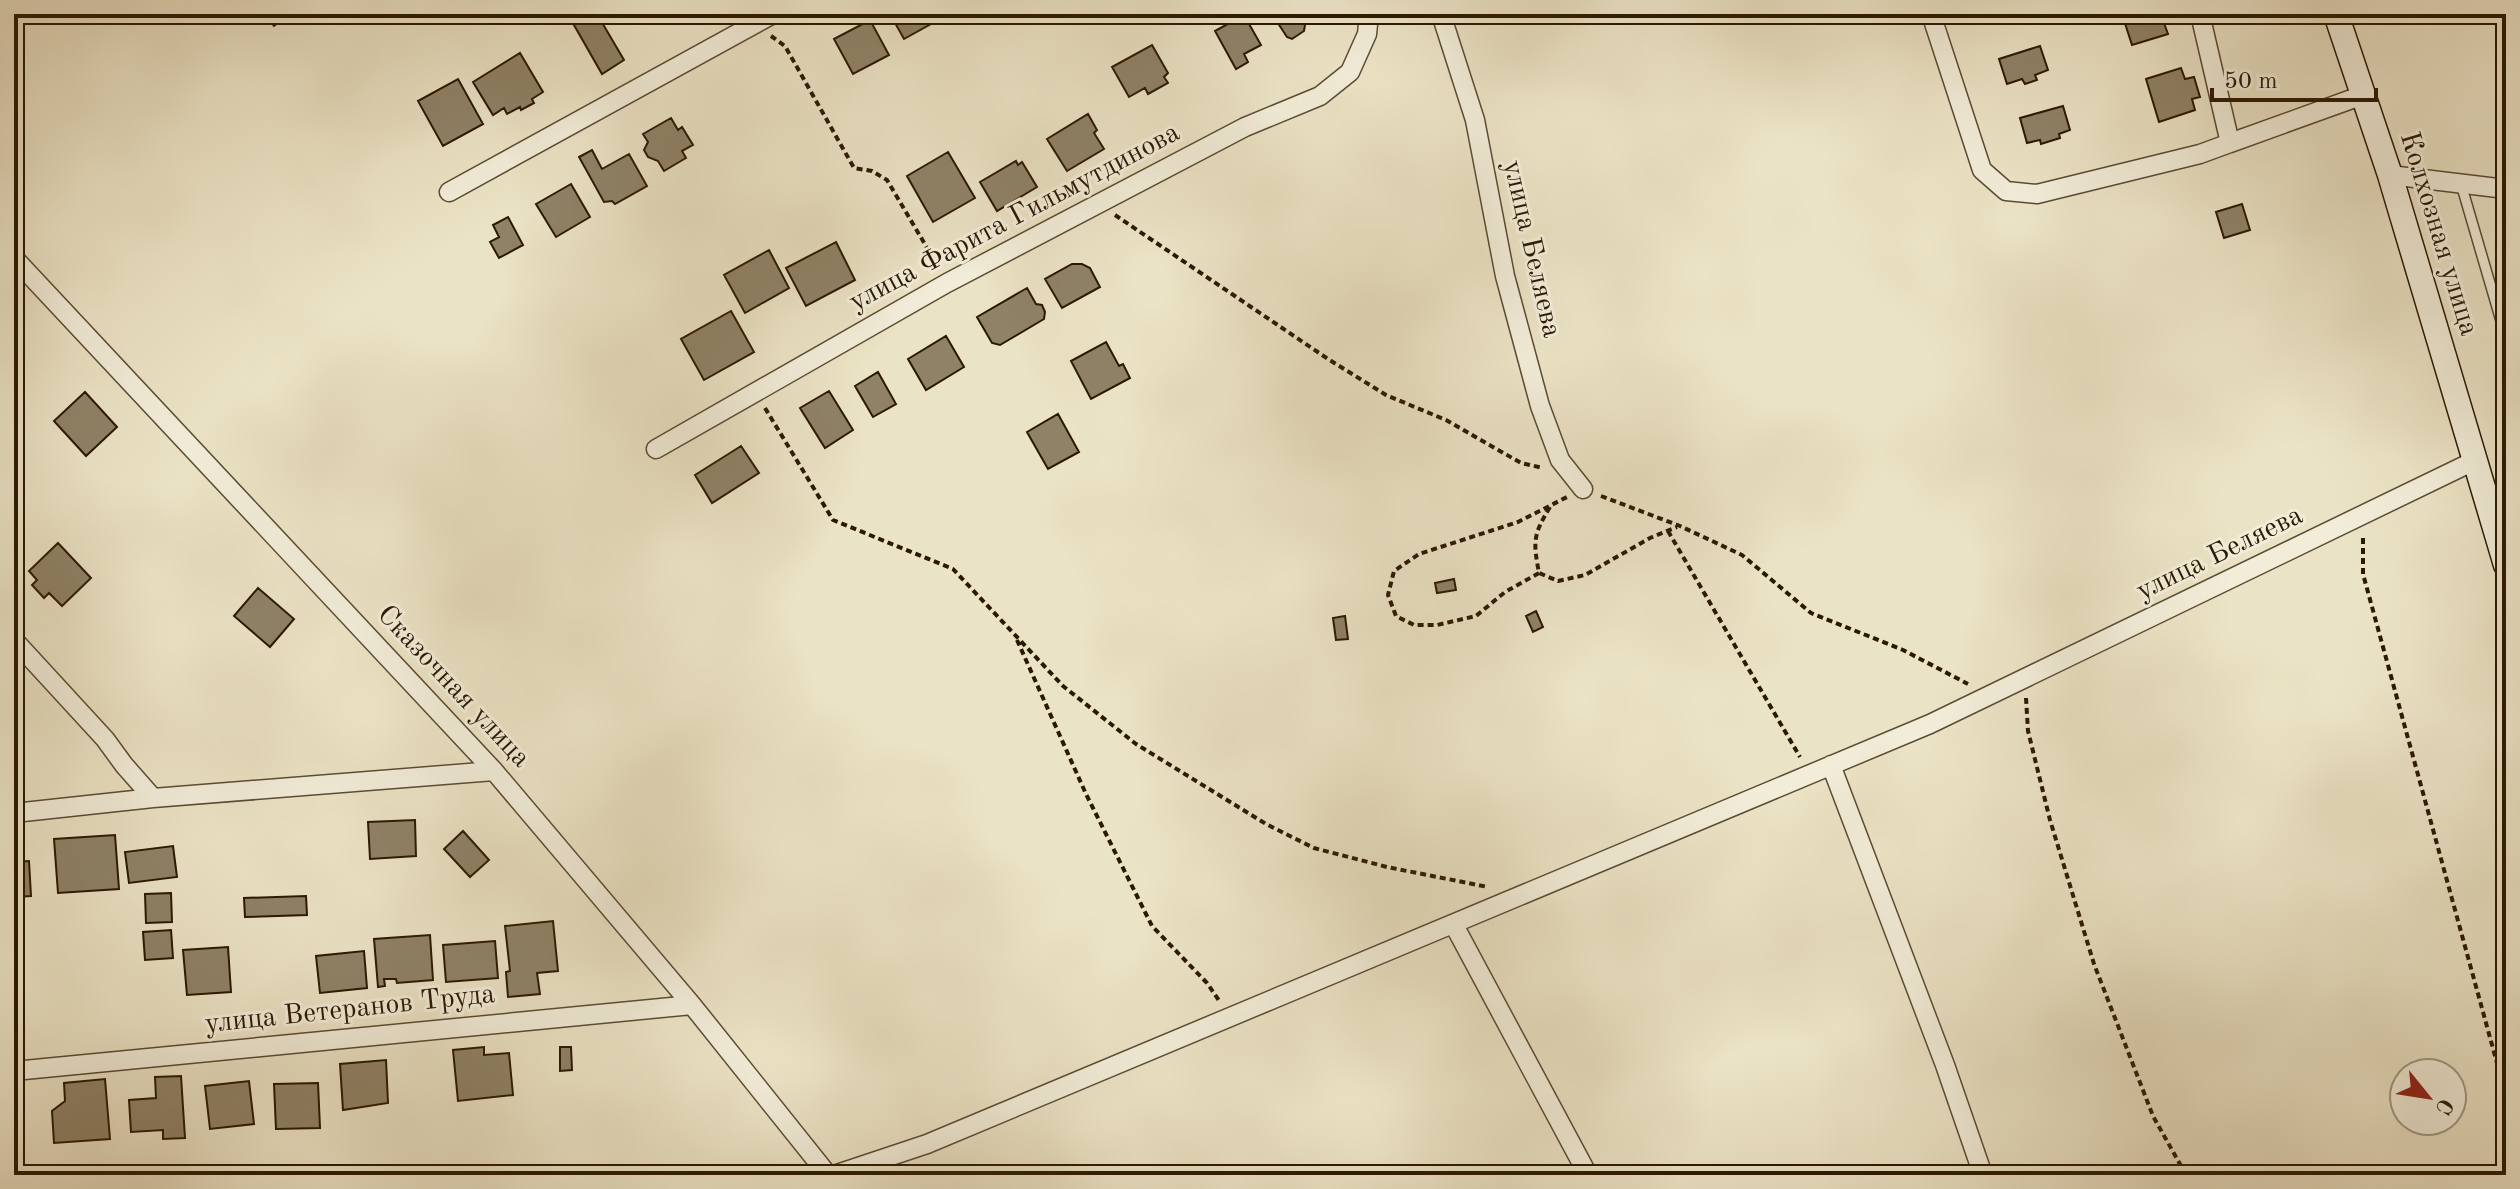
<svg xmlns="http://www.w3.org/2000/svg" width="2520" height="1189" viewBox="0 0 2520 1189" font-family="'Old Standard TT',serif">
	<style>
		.building { fill: #8f8267; stroke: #2b1802; stroke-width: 2 }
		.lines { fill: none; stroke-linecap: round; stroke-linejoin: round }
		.lane-casing { stroke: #5b4b33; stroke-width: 12 }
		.street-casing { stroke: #5b4b33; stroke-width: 21 }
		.secondary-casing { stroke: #2b1802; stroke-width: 27 }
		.path { stroke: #2b1802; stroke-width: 4; stroke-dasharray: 6 4; stroke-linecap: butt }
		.lane { stroke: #f2edd9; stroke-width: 9 }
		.street { stroke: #f2edd9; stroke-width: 18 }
		.secondary { stroke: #f2edd9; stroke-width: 24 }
		.labels { text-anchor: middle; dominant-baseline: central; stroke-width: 6; stroke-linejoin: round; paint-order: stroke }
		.street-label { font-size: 28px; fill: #2b1802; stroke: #f2edd9 }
	</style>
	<rect width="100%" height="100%" fill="#ebe3c5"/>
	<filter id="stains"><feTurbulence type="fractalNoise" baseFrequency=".0025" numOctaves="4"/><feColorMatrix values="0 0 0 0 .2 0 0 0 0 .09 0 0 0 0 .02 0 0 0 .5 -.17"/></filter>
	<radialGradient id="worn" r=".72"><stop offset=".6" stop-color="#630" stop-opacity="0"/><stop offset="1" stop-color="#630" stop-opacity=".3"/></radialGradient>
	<!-- building -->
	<path class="building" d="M264 14H290L274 26Z
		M593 14H597L624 60 602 74 574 25Z
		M890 14H935L938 20 904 39Z
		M1272 14H1299L1305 25 1304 31 1292 39 1287 37Z
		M2122 14H2170L2172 20 2164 23 2168 34 2132 45Z
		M1244 15 1261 45 1244 54 1248 62 1236 69 1215 31Z
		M870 20 889 55 853 74 834 39Z
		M1152 45 1168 73 1164 77 1168 83 1148 94 1145 88 1129 97 1112 67Z
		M2040 46 2048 70 2035 75 2037 80 2025 84 2022 79 2007 84 1999 59Z
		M520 53 543 92 532 99 534 103 521 110 520 107 507 114 504 108 493 115 473 82Z
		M2181 68 2185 79 2194 77 2200 97 2192 99 2195 110 2159 122 2146 79Z
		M458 79 483 124 443 146 418 101Z
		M2063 106 2070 130 2059 134 2060 138 2041 144 2040 140 2027 143 2020 118Z
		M1088 114 1097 130 1094 133 1104 149 1067 171 1047 139Z
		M671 118 678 130 682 127 693 145 682 151 686 158 664 171 658 161 648 157 644 150 648 142 643 134Z
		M592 150 602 169 629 154 647 186 615 204 612 201 604 202 579 157Z
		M948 152 975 198 933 222 907 176Z
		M1016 161 1018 165 1022 162 1037 187 997 211 980 182Z
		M571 184 590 217 556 237 536 204Z
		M2242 204 2250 230 2224 238 2216 212Z
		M508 217 523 245 499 258 490 242 499 237 493 225Z
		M836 242 855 280 806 306 786 268Z
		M769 250 789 288 745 313 724 275Z
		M1072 264H1082L1090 268 1100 287 1062 308 1045 279Z
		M1027 288 1036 304 1042 305 1045 312 1044 319 1000 345 992 343 977 317Z
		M731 311 754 352 704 380 681 339Z
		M946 336 964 367 926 390 908 359Z
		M1106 342 1119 366 1123 364 1130 378 1091 399 1071 361Z
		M878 372 896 404 873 417 855 386Z
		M829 391 853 430 825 448 800 408Z
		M85 392 117 427 86 456 54 421Z
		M1058 414 1079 452 1048 469 1027 432Z
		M741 446 759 473 712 503 695 475Z
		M58 543 91 578 62 606 49 593 44 598 32 585 37 580 29 571Z
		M1454 579 1456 590 1437 593 1435 583Z
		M258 588 294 619 270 647 234 616Z
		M1536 611 1543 627 1533 632 1526 616Z
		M1345 616 1348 639 1336 640 1333 618Z
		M415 820 416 856 370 859 368 822Z
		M463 831 489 860 470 877 444 849Z
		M115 835 119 889 58 893 54 839Z
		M173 846 177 877 129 883 125 852Z
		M29 861 31 896 14 897V862Z
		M171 893 172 922 146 923 145 894Z
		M306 896 307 915 245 917 244 898Z
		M553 921 558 971 537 973 540 994 508 997 506 972 510 971 505 926Z
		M171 930 173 958 145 960 143 932Z
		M430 935 433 980 397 983 396 979H384L385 986 378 987 374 939Z
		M495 941 498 978 446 982 443 945Z
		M228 947 231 992 187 995 183 950Z
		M364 951 367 988 320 993 316 956Z
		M484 1047V1055L509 1053 513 1095 458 1101 453 1050Z
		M560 1047H571L572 1070 560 1071Z
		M386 1060 388 1103 343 1110 340 1064Z
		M181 1076 185 1138 163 1139V1130L131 1132 129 1100 156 1098 155 1077Z
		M105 1079 110 1139 54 1143 52 1111 65 1101 64 1083Z
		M249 1081 254 1124 210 1129 205 1086Z
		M318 1083 320 1128 276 1129 274 1084Z"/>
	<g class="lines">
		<defs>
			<path id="lane" d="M2461 184 2506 338"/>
			<path id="street" d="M1441 14 1475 120 1505 276 1540 406 1560 460 1583 489
				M1931 14 1982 170 2006 191 2037 194 2200 154 2230 143
				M2200 14 2230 143 2363 95
				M2390 175 2506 189
				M449 192 773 14
				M14 258 494 771 692 1005 828 1175
				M656 449 947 283 1245 127 1320 96 1350 72 1367 34 1369 14
				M14 640 105 739 124 765 153 798
				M1831 765 1945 1065 1983 1175
				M14 813 153 798 494 771
				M1454 925 1588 1175
				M14 1071 692 1005
				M834 1175 927 1144 1930 724 2474 461"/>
			<path id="secondary" d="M2336 14 2390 175 2506 565"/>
		</defs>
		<!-- lane casing -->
		<use href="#lane" class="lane-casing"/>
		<!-- street casing -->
		<use href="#street" class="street-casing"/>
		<!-- secondary casing -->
		<use href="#secondary" class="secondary-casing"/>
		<!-- path -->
		<path class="path" d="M771 36 785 46 854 168 872 171 887 180 939 268
			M1115 215 1328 359 1386 395 1446 420 1521 463 1543 468
			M765 408 833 520 953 569 1063 686 1136 744 1266 824 1314 848 1387 867 1488 887
			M1601 496 1680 526 1742 555 1811 613 1903 650 1968 684
			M1550 507C1533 535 1533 541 1539 573L1558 581 1585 575 1650 538 1677 527
			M1668 531 1800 757
			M2363 538V574L2506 1096
			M1539 573 1505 592 1476 616 1437 625H1414L1396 616 1388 595 1394 571 1419 554 1518 522 1567 497
			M1017 640 1086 794 1152 926 1207 983 1220 1002
			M2026 698 2028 731 2050 820 2094 964 2153 1116 2186 1175"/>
		<!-- lane -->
		<use href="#lane" class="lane"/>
		<!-- street -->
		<use href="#street" class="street"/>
		<!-- secondary -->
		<use href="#secondary" class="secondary"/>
	</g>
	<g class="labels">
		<!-- street labels -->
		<g class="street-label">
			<text transform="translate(1015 218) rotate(-28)">улица Фарита Гильмутдинова</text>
			<text transform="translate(2438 234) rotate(73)">Колхозная улица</text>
			<text transform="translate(1531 249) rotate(77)">улица Беляева</text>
			<text transform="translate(2220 554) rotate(-26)">улица Беляева</text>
			<text transform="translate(453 687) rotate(47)">Сказочная улица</text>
			<text transform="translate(350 1010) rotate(-6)">улица Ветеранов Труда</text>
		</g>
	</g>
	<!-- margin -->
	<rect width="2520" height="1189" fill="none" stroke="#ebe3c5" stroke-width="48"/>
	<rect x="16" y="16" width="2488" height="1157" fill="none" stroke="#2b1802" stroke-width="4"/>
	<rect x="24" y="24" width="2472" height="1141" fill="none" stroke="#2b1802" stroke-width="2"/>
	<!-- north arrow -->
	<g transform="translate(2428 1097) rotate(120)"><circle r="38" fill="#f2edd9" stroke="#a29883" stroke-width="2"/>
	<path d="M0-6L14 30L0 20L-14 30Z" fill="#8f2418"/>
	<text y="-12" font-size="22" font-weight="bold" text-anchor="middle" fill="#2b1802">С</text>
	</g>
	<!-- scale -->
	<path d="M2212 88v12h164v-12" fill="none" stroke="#2b1802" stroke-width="4"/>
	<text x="2224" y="88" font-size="24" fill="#2b1802" stroke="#f2edd9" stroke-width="6" paint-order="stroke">50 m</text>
	<rect width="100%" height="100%" filter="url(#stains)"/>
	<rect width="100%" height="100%" fill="url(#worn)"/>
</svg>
